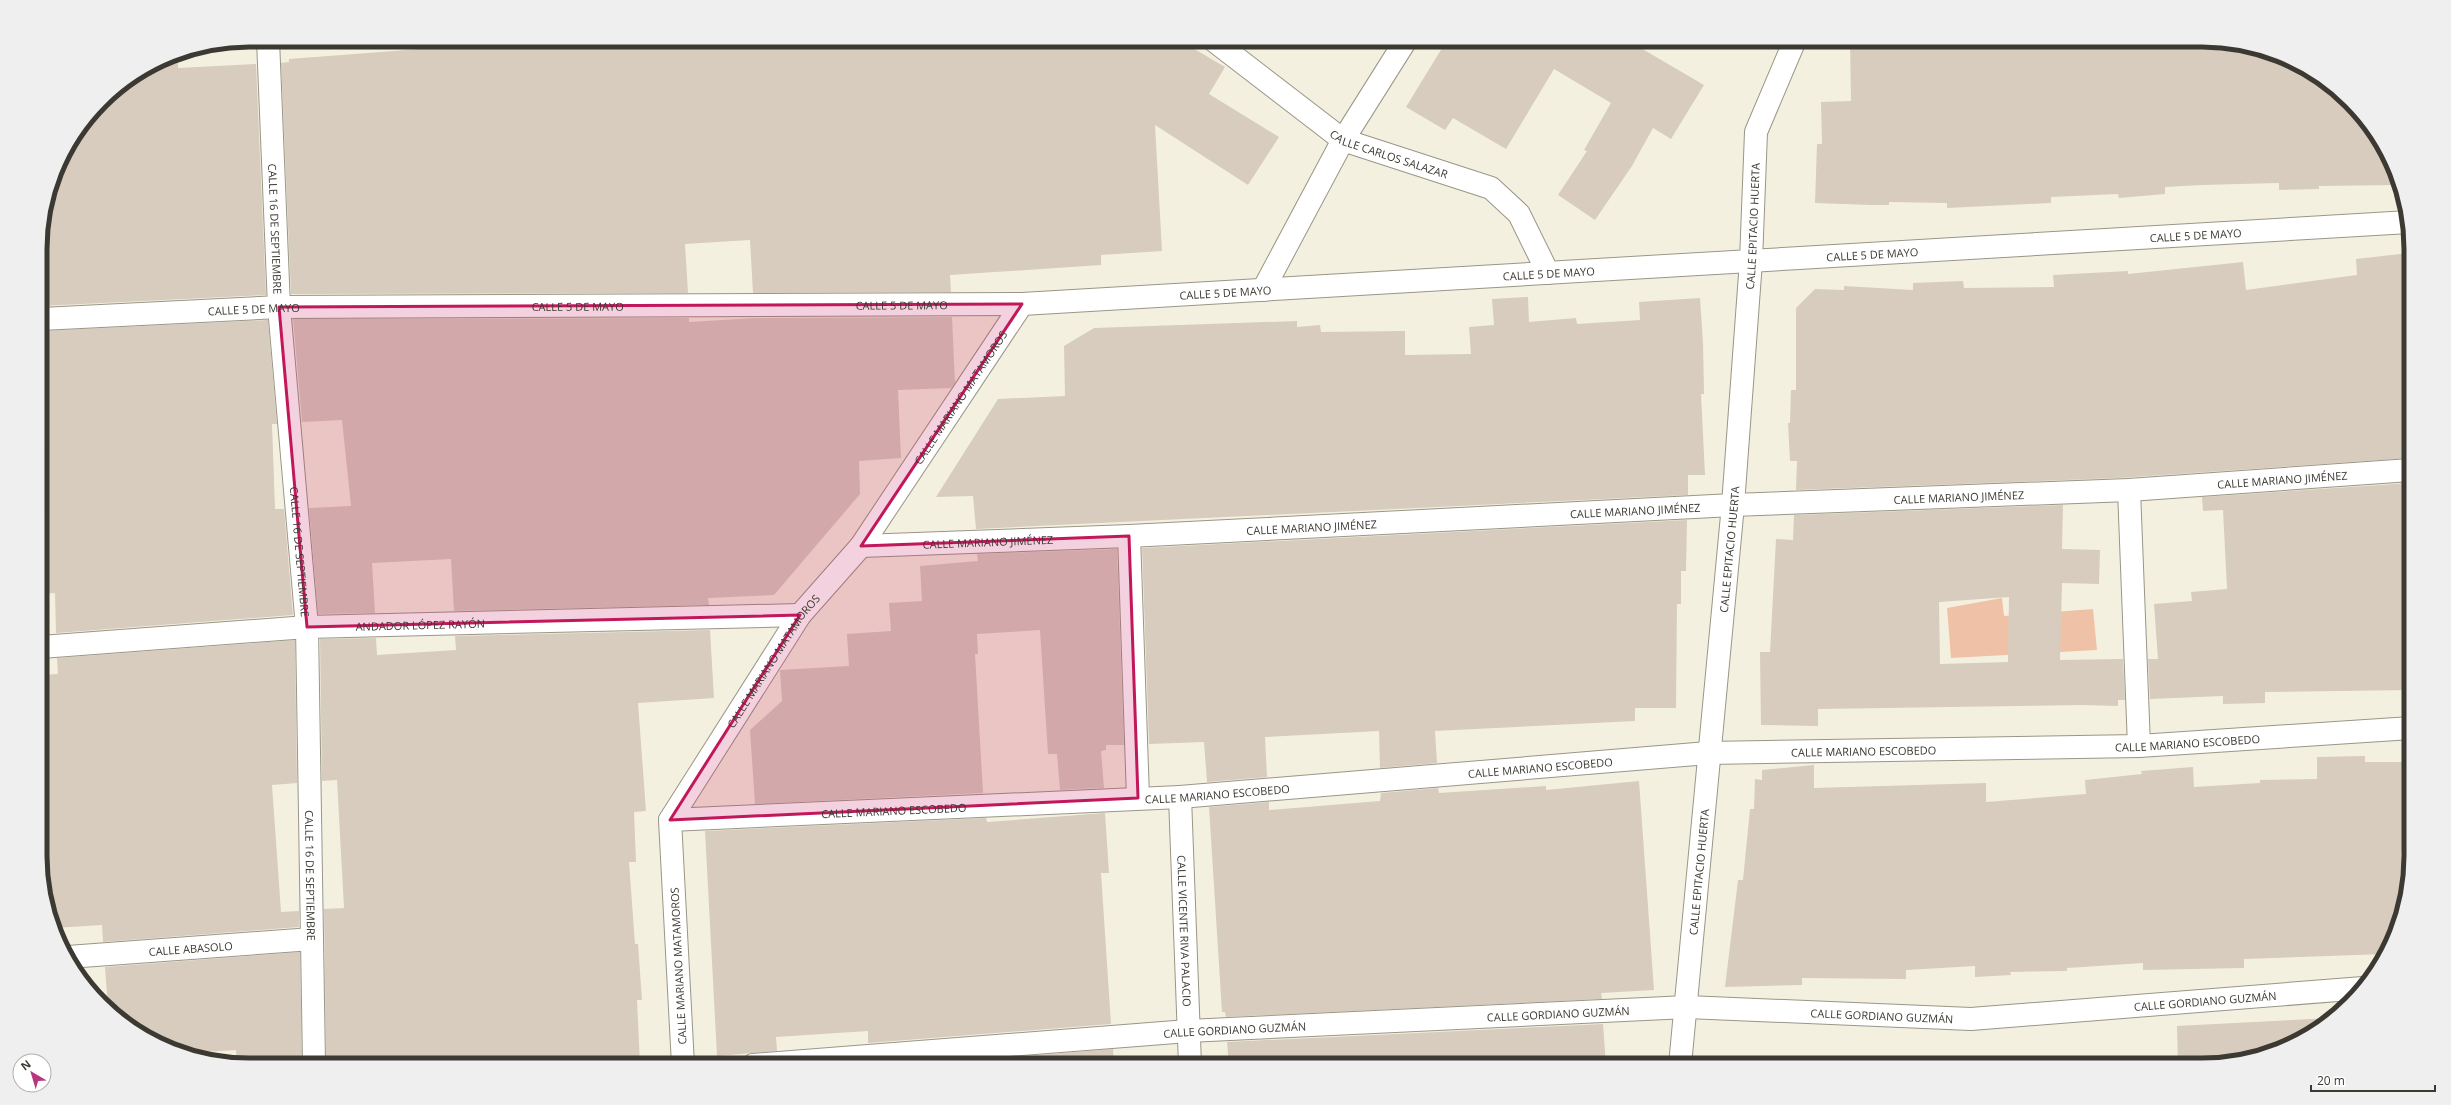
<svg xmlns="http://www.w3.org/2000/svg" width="2451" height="1105" viewBox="0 0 2451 1105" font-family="'Open Sans',sans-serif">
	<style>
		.green { fill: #efc2a7 }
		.building { fill: #d7ccbe; fill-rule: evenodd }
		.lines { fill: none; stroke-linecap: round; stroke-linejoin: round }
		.minor-casing { stroke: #9a9687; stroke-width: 24 }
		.minor { stroke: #fff; stroke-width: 22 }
		.marked { fill: #c2185b; fill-opacity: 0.2; stroke: #c2185b; stroke-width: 3; stroke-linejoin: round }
		.labels { text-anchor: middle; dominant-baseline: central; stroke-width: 3; stroke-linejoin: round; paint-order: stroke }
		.street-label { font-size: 11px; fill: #3b3932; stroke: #fff }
		.rim { fill: none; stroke: #3b3932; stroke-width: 5 }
	</style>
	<rect width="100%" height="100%" fill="#f4f0df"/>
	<!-- green -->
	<path class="green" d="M2002 598 2004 616 2093 609 2097 650 1951 658 1947 608Z"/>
	<!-- building -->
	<path class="building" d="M486 40H603V43L641 40H1179L1225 67 1209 94 1279 137 1248 185 1155 125 1162 251 1101 255V265L950 275 951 292 753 293 750 240 685 244 688 293 291 294 281 63 289 62V59L486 44Z
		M1447 40H1627L1704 85 1671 139 1653 128 1632 166 1595 220 1558 195 1587 151 1584 150 1611 103 1554 69 1506 149 1453 118 1445 130 1406 107Z
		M1850 40H2202L2282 56 2329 83 2368 122 2395 169 2399 185 2319 186V189L2279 190V183L2202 185 2165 187V194L2119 198 2118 194 2051 197V203L1947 208V203L1889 202V205H1871L1815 203 1817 144H1822L1821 102 1851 101Z
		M178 54V68L256 64 266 295 41 306 40 235 61 157 111 92 169 56Z
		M2409 253 2410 458 2119 478 1796 490 1797 461H1790L1788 423H1790L1791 390H1796V308L1815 289 1844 290V286L1913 290V283L1963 281 1964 288 2054 287 2053 275 2128 271V274L2243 262 2246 290 2357 275 2356 259Z
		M1528 297 1529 322 1576 318 1577 324 1640 320 1639 302 1700 298 1703 343 1704 394H1701L1705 475H1688V495L976 529 973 496 936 497 998 399 1065 396 1064 346 1094 328 1297 321V327L1320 325 1321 332 1405 331V355L1471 354 1469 327 1494 325 1492 299Z
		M952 317 955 383 951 388 898 390 901 458 859 461 860 494 774 595 708 598 709 605 454 611 451 559 372 563 375 613 318 614 309 508 351 506 342 420 302 422 293 319 689 318V322L755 318Z
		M268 320 277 424H272L275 509H284L293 615 56 633 55 593 41 594V331Z
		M2410 483 2411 690 2265 692V703L2223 704V696L2150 699 2148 659H2158L2154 604 2192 601 2191 592 2227 589 2223 510 2203 511 2202 497Z
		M2063 505 2062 549 2100 550 2099 584 2062 583 2060 660 2123 659 2125 700H2118V706L2082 705 1818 709V726L1761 725 1760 652H1770L1776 539 1793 540 1794 515ZM2009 597 2008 662 1940 664 1939 602Z
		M1687 520 1686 571H1681V604H1677L1676 708H1635V721L1435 731 1437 763 1380 768 1379 731 1265 737 1267 777 1207 782 1204 742 1149 744 1142 548Z
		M1117 549 1124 745H1106V750L1101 751 1104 788 1060 790 1057 754H1048L1040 630 977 634 978 654H975L983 793 755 804 750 730 782 701 780 670 849 666 847 634 891 631 889 603 922 601 920 566 978 561 977 554Z
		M710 630 714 698 638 703 646 811 634 812 636 862H629L635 944H638L642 1000H637L640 1065H326L324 909 344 908 337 780 322 781 320 639 376 638 377 655 456 650 455 636Z
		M295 640 297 783 272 785 281 912 299 911V927L103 942 102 925 54 928 42 883 41 675 58 674 57 658Z
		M2365 756V762H2411V852H2401L2404 893 2395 936 2385 954 2244 959V968L2143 970V963L2067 968V971L2010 972 2011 975 1975 977V966L1906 970V979L1802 978V985L1725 987 1738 880H1743L1750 809H1754L1755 779 1762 780V770L1814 765V788L1986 783V802L2086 794 2085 780 2142 774 2141 771 2193 767 2194 787 2260 783V780L2317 779V757Z
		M1639 781 1654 990 1601 993 1602 999 1226 1017 1225 1012H1222L1209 807 1269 802V810L1380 801 1381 793 1438 788 1439 793 1546 786V790Z
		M1105 813 1109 873H1101L1111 1024 868 1043V1031L776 1037 777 1051 717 1056 705 831 986 818 987 822Z
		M300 952 302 1065H249L237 1063 236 1050 189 1053 169 1049 122 1022 108 1008 105 967Z
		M2331 1018 2318 1030 2269 1054 2215 1065H2178L2177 1026Z
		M1603 1024 1606 1065H1229L1227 1042Z
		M1113 1049 1114 1065H915Z"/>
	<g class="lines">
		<defs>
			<g id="minor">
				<path id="s1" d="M268 40 279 307 307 627 314 1065"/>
				<path id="s2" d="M1213 40 1343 140 1491 188 1519 214 1548 273"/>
				<path d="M1263 290 1343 140 1406 40"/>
				<path id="s3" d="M41 319 279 307 1022 304 2409 222"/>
				<path d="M2129 490 2139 746"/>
				<path d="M1129 536 1138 798"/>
				<path id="s4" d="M861 546 1129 536 1733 505 2129 490 2410 470"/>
				<path id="s5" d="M41 647 307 627 800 615"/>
				<path id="s6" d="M1180 797 1190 1065"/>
				<path id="s7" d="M670 820 1180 797 1708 753 2139 746 2411 728"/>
				<path id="s8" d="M68 957 312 939"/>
				<path id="s9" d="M683 1065 670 820 800 615 861 546 1022 304"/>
				<path id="s10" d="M753 1065 1188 1031 1687 1007 1971 1019 2363 988"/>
				<path id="s11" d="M1680 1065 1733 505 1751 261 1756 132 1795 40"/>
			</g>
		</defs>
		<!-- minor casing -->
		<use href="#minor" class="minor-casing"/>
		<!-- minor -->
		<use href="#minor" class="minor"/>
	</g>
	<!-- marked area -->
	<path class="marked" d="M1022 304 861 546 1129 536 1138 798 670 820 800 615 307 627 279 307Z"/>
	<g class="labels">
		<!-- street labels -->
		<g class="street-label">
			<text stroke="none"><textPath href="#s2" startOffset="212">CALLE CARLOS SALAZAR</textPath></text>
			<text stroke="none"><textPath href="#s11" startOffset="842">CALLE EPITACIO HUERTA</textPath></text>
			<text stroke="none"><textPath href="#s1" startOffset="189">CALLE 16 DE SEPTIEMBRE</textPath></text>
			<text stroke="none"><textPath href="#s3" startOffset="2157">CALLE 5 DE MAYO</textPath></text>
			<text stroke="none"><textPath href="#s3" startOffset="1833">CALLE 5 DE MAYO</textPath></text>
			<text stroke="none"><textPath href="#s3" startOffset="1509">CALLE 5 DE MAYO</textPath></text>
			<text stroke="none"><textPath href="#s3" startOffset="1185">CALLE 5 DE MAYO</textPath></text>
			<text stroke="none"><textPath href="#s3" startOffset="861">CALLE 5 DE MAYO</textPath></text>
			<text stroke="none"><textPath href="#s3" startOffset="537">CALLE 5 DE MAYO</textPath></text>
			<text stroke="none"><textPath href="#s3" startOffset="213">CALLE 5 DE MAYO</textPath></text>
			<text stroke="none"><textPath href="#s9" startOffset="759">CALLE MARIANO MATAMOROS</textPath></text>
			<text stroke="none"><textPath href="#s4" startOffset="1423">CALLE MARIANO JIMÉNEZ</textPath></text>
			<text stroke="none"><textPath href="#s4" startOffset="1099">CALLE MARIANO JIMÉNEZ</textPath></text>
			<text stroke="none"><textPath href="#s4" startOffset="775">CALLE MARIANO JIMÉNEZ</textPath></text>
			<text stroke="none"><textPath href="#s4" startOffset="451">CALLE MARIANO JIMÉNEZ</textPath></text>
			<text stroke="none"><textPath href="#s4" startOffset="127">CALLE MARIANO JIMÉNEZ</textPath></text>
			<text stroke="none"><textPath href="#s11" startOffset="518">CALLE EPITACIO HUERTA</textPath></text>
			<text stroke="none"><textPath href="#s1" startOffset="513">CALLE 16 DE SEPTIEMBRE</textPath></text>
			<text stroke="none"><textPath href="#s5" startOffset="380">ANDADOR LÓPEZ RAYÓN</textPath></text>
			<text stroke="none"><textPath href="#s9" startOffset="435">CALLE MARIANO MATAMOROS</textPath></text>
			<text stroke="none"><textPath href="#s7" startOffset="1520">CALLE MARIANO ESCOBEDO</textPath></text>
			<text stroke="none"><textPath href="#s7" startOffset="1196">CALLE MARIANO ESCOBEDO</textPath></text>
			<text stroke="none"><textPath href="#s7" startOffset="872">CALLE MARIANO ESCOBEDO</textPath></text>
			<text stroke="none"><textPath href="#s7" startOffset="548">CALLE MARIANO ESCOBEDO</textPath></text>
			<text stroke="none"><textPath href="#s7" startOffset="224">CALLE MARIANO ESCOBEDO</textPath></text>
			<text stroke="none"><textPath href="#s11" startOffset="194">CALLE EPITACIO HUERTA</textPath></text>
			<text stroke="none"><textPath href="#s1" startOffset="837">CALLE 16 DE SEPTIEMBRE</textPath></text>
			<text stroke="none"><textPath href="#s6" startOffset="134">CALLE VICENTE RIVA PALACIO</textPath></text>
			<text stroke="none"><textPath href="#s8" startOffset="123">CALLE ABASOLO</textPath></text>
			<text transform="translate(678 966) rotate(-93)">CALLE MARIANO MATAMOROS</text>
			<text stroke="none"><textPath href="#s10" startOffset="1455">CALLE GORDIANO GUZMÁN</textPath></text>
			<text stroke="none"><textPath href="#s10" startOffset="807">CALLE GORDIANO GUZMÁN</textPath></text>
			<text stroke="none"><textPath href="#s10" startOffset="1131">CALLE GORDIANO GUZMÁN</textPath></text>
			<text stroke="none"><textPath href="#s10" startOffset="483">CALLE GORDIANO GUZMÁN</textPath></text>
		</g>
	</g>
	<!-- crop -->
	<path d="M0 0H2451V1105H0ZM249 47H2202A202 202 0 0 1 2404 249V856A202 202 0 0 1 2202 1058H249A202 202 0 0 1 47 856V249A202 202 0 0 1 249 47Z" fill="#efefef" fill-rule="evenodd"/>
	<path class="rim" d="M249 47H2202A202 202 0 0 1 2404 249V856A202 202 0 0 1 2202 1058H249A202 202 0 0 1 47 856V249A202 202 0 0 1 249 47Z"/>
	<!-- north arrow -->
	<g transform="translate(32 1073) rotate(322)"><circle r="19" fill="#ffffff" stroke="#b1b0ad"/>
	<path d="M0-3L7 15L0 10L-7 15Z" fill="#b9367e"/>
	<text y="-6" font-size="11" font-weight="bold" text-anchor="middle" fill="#3b3932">N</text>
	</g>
	<!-- scale -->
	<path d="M2311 1085v6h124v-6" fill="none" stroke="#3b3932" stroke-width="2"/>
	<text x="2317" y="1085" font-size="12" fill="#3b3932" stroke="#ffffff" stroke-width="3" paint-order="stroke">20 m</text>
</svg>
